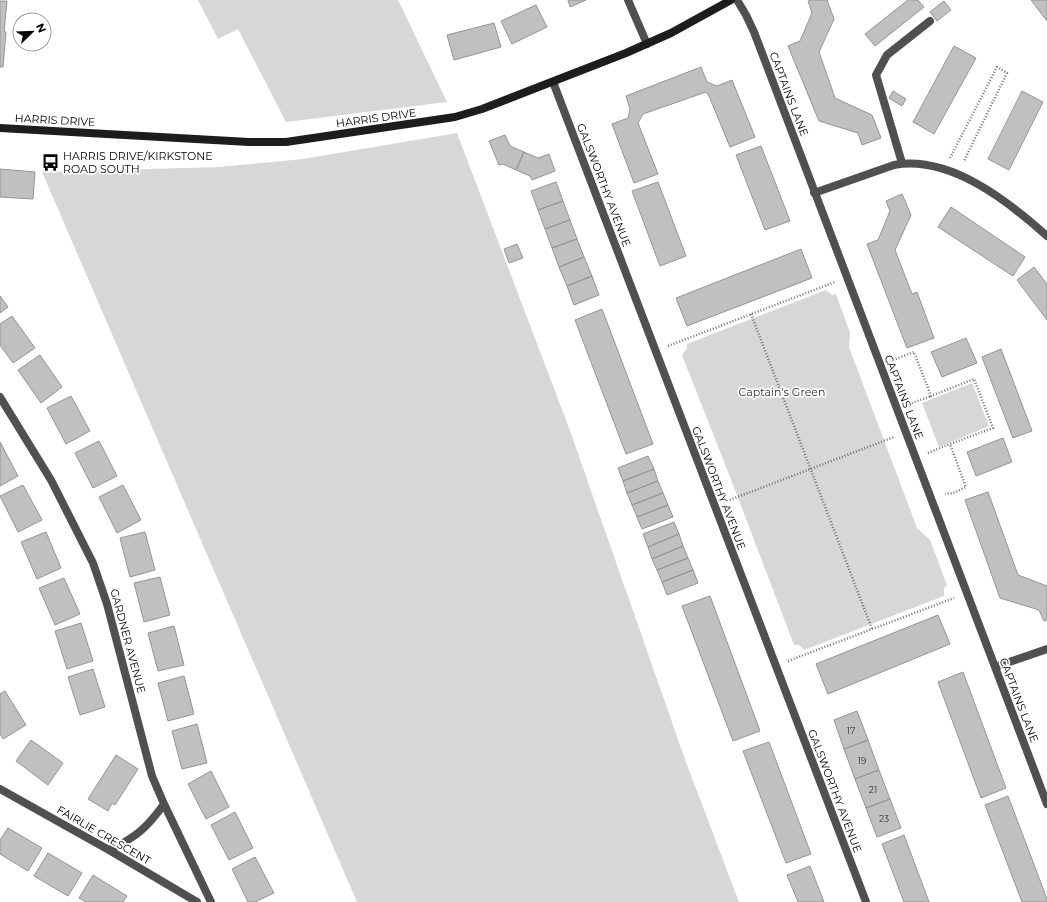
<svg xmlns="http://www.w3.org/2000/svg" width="1047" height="902" viewBox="0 0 1047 902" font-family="Montserrat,sans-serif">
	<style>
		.green { fill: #d7d7d7 }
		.building { fill: #c0c0c0; stroke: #949494 }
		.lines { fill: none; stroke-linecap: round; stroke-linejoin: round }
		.path { stroke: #727272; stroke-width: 2.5; stroke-dasharray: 1 2; stroke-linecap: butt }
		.lane { stroke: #505050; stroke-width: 8 }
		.street { stroke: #505050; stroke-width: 8 }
		.secondary { stroke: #1d1d1d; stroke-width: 8 }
		.labels { text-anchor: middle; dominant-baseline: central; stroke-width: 3.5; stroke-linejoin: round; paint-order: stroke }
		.number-label { font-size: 9px; fill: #303030 }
		.street-label { font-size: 11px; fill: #000; stroke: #fff }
		.poi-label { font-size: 11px; fill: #000; stroke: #fff; text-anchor: start }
		.park-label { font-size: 11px; fill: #2e2e2e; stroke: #fff }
	</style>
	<rect width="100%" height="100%" fill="#fff"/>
	<!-- green -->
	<path class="green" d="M198 0H398L447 102 286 122 238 29 218 39Z
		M457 133 569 428 687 765 739 902H357L42 172 219 167 303 159Z
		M826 290 832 295 836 294 850 333 849 347 917 528 930 540 947 585 944 588V596L804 650C801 646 799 644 794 645L732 482 682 355 687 348V344Z
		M972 383 989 426 939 447 922 403Z"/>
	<!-- building -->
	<path class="building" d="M568 0H586L570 7Z
		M812 0H827L834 19 819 52 835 98 872 115 881 138 862 145 858 133 819 121 788 46 800 41 812 13 808 1Z
		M908 0H918L924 7 875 46 865 34Z
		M1031 0H1047V21Z
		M0 1H7L4 32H6L3 67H0Z
		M944 1 951 10 937 21 930 12Z
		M536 5 547 27 512 44 501 21Z
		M494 23 501 47 454 60 447 35Z
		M954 46 976 58 934 134 913 122Z
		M701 67 707 82 717 86 732 80 755 137 730 147 709 96 706 92 643 114 638 123 658 174 634 183 612 124 628 118 630 109 626 96Z
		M893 91 906 99 902 106 889 98Z
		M1022 91 1043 102 1009 170 988 159Z
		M505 135 510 146 524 152 516 170 503 164 499 165 489 141Z
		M761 146 790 221 765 230 736 155Z
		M524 152 538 158 549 154 555 171 532 180 530 176 516 170Z
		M0 169 35 172 33 199 0 197Z
		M556 182 563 201 538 210 531 191Z
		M658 182 686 256 660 266 632 191Z
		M902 194 911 215 895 250 912 294 917 292 934 338 907 348 867 244 878 240 890 211 886 201Z
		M563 201 570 220 545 229 538 210Z
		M951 207 1025 257 1013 276 938 227Z
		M570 220 577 239 552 248 545 229Z
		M577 239 584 257 559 267 552 248Z
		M517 244 523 258 509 263 504 249Z
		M801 249 812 278 687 326 676 298Z
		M584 257 592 276 567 286 559 267Z
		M1034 267 1047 284V320L1017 280Z
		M592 276 599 295 574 305 567 286Z
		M0 296 8 307 0 313Z
		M602 309 653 444 626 454 575 320Z
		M12 316 35 348 13 363 0 345V324Z
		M966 338 977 363 942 377 931 352Z
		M1001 349 1032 431 1013 438 982 357Z
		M40 355 62 387 41 403 18 370Z
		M71 396 90 431 66 444 47 408Z
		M1003 438 1012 462 976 476 967 452Z
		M99 441 117 476 93 488 75 453Z
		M0 442 18 476 0 486Z
		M648 456 654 469 623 481 618 468Z
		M654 469 658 481 627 493 623 481Z
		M658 481 663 493 632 505 627 493Z
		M23 485 42 520 18 532 0 496Z
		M123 485 141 520 117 533 99 497Z
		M988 492 1018 575 1047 586V620L1044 621 1039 610 1000 598 965 500Z
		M663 493 668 505 637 517 632 505Z
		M668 505 673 517 642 529 637 517Z
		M674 522 679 534 648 547 643 534Z
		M46 532 61 568 37 579 21 542Z
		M145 532 155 570 130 577 120 538Z
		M679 534 683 546 652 559 648 547Z
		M683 546 688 558 657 570 652 559Z
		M688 558 693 570 662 582 657 570Z
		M693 570 698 583 667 595 662 582Z
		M160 577 170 615 144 622 134 583Z
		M64 578 80 614 55 625 39 588Z
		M710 596 760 731 733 741 682 606Z
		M938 615 950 644 828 694 816 664Z
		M81 623 93 661 67 669 55 631Z
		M174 626 184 665 158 671 148 633Z
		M93 669 105 707 80 715 68 677Z
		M963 672 1006 788 981 798 938 682Z
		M184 676 194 714 168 721 158 683Z
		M5 691 26 725 3 739 0 734V694Z
		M857 711 868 740 844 749 834 720Z
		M197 724 207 763 182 769 172 731Z
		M31 740 63 763 48 785 16 761Z
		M868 740 879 770 855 779 844 749Z
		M769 742 811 854 786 863 743 751Z
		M116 755 138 769 115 805 112 803 108 811 88 799Z
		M879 770 890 799 866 808 855 779Z
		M211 771 229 807 206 819 188 784Z
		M1008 796 1047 899V902H1022L985 805Z
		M890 799 901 828 877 837 866 808Z
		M235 812 253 848 229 860 211 825Z
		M8 828 42 848 28 871 0 854V840Z
		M904 835 929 902H904L882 844Z
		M48 853 82 873 68 896 34 876Z
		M255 857 274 893 255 902H248L232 869Z
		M810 866 824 902H798L787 875Z
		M93 875 127 896 123 902H86L79 898Z"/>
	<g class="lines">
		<!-- path -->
		<path class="path" d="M950 158 997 67 1007 73 964 161
			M751 314 872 629
			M668 346 835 282
			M893 360 914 352 931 396 974 379 993 428 950 444 966 487 953 493 945 494
			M909 404 931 396
			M928 453 950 444
			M727 501 894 437
			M788 661 954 598"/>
		<!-- lane -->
		<path class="lane" d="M902 163 876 75 887 55 930 21"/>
		<!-- street -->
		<path class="street" d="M628 0 647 44
			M737 0 746 15 754 32 1047 804
			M553 82 866 902
			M814 193 894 165C950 155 1008 201 1047 236
			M0 397 51 480 93 563 107 604 152 776 164 804 211 902
			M995 667 1047 649
			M0 789 109 850 197 902
			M109 850C135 838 147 828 164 804"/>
		<!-- secondary -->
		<path class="secondary" d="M0 128 249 142H286L455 117 482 109 626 53 671 33 731 0"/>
	</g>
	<!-- icons -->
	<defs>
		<symbol id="bus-bare" viewBox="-9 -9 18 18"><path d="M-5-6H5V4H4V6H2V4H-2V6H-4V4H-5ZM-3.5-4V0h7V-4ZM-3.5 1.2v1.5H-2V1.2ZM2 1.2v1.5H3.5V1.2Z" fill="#000" stroke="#fff" stroke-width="2.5" paint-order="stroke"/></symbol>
	</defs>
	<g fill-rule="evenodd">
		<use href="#bus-bare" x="38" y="150" width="25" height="25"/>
	</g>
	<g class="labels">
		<!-- number labels -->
		<g class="number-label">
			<text x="851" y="730">17</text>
			<text x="862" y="760">19</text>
			<text x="873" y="789">21</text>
			<text x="884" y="818">23</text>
		</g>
		<!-- street labels -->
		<g class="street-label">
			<text transform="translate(789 94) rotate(69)">CAPTAINS LANE</text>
			<text transform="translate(376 118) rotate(-8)">HARRIS DRIVE</text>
			<text transform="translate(55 120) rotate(3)">HARRIS DRIVE</text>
			<text transform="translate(604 185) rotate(69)">GALSWORTHY AVENUE</text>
			<text transform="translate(904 397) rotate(69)">CAPTAINS LANE</text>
			<text transform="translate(719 488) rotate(69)">GALSWORTHY AVENUE</text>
			<text transform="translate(128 641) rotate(75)">GARDNER AVENUE</text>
			<text transform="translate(1019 700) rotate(69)">CAPTAINS LANE</text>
			<text transform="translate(835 791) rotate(69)">GALSWORTHY AVENUE</text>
			<text transform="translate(104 835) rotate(30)">FAIRLIE CRESCENT</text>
		</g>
		<!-- poi labels -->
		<g class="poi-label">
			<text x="63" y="156">HARRIS DRIVE/KIRKSTONE<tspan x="63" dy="13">ROAD SOUTH</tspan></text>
		</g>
		<!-- park labels -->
		<g class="park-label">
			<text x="782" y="392">Captain's Green</text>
		</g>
	</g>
	<!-- north arrow -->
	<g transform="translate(32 32) rotate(67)"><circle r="19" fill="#ffffff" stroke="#999999"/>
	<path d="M0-3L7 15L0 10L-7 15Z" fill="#000000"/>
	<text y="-6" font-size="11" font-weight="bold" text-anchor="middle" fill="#000000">N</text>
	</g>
</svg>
